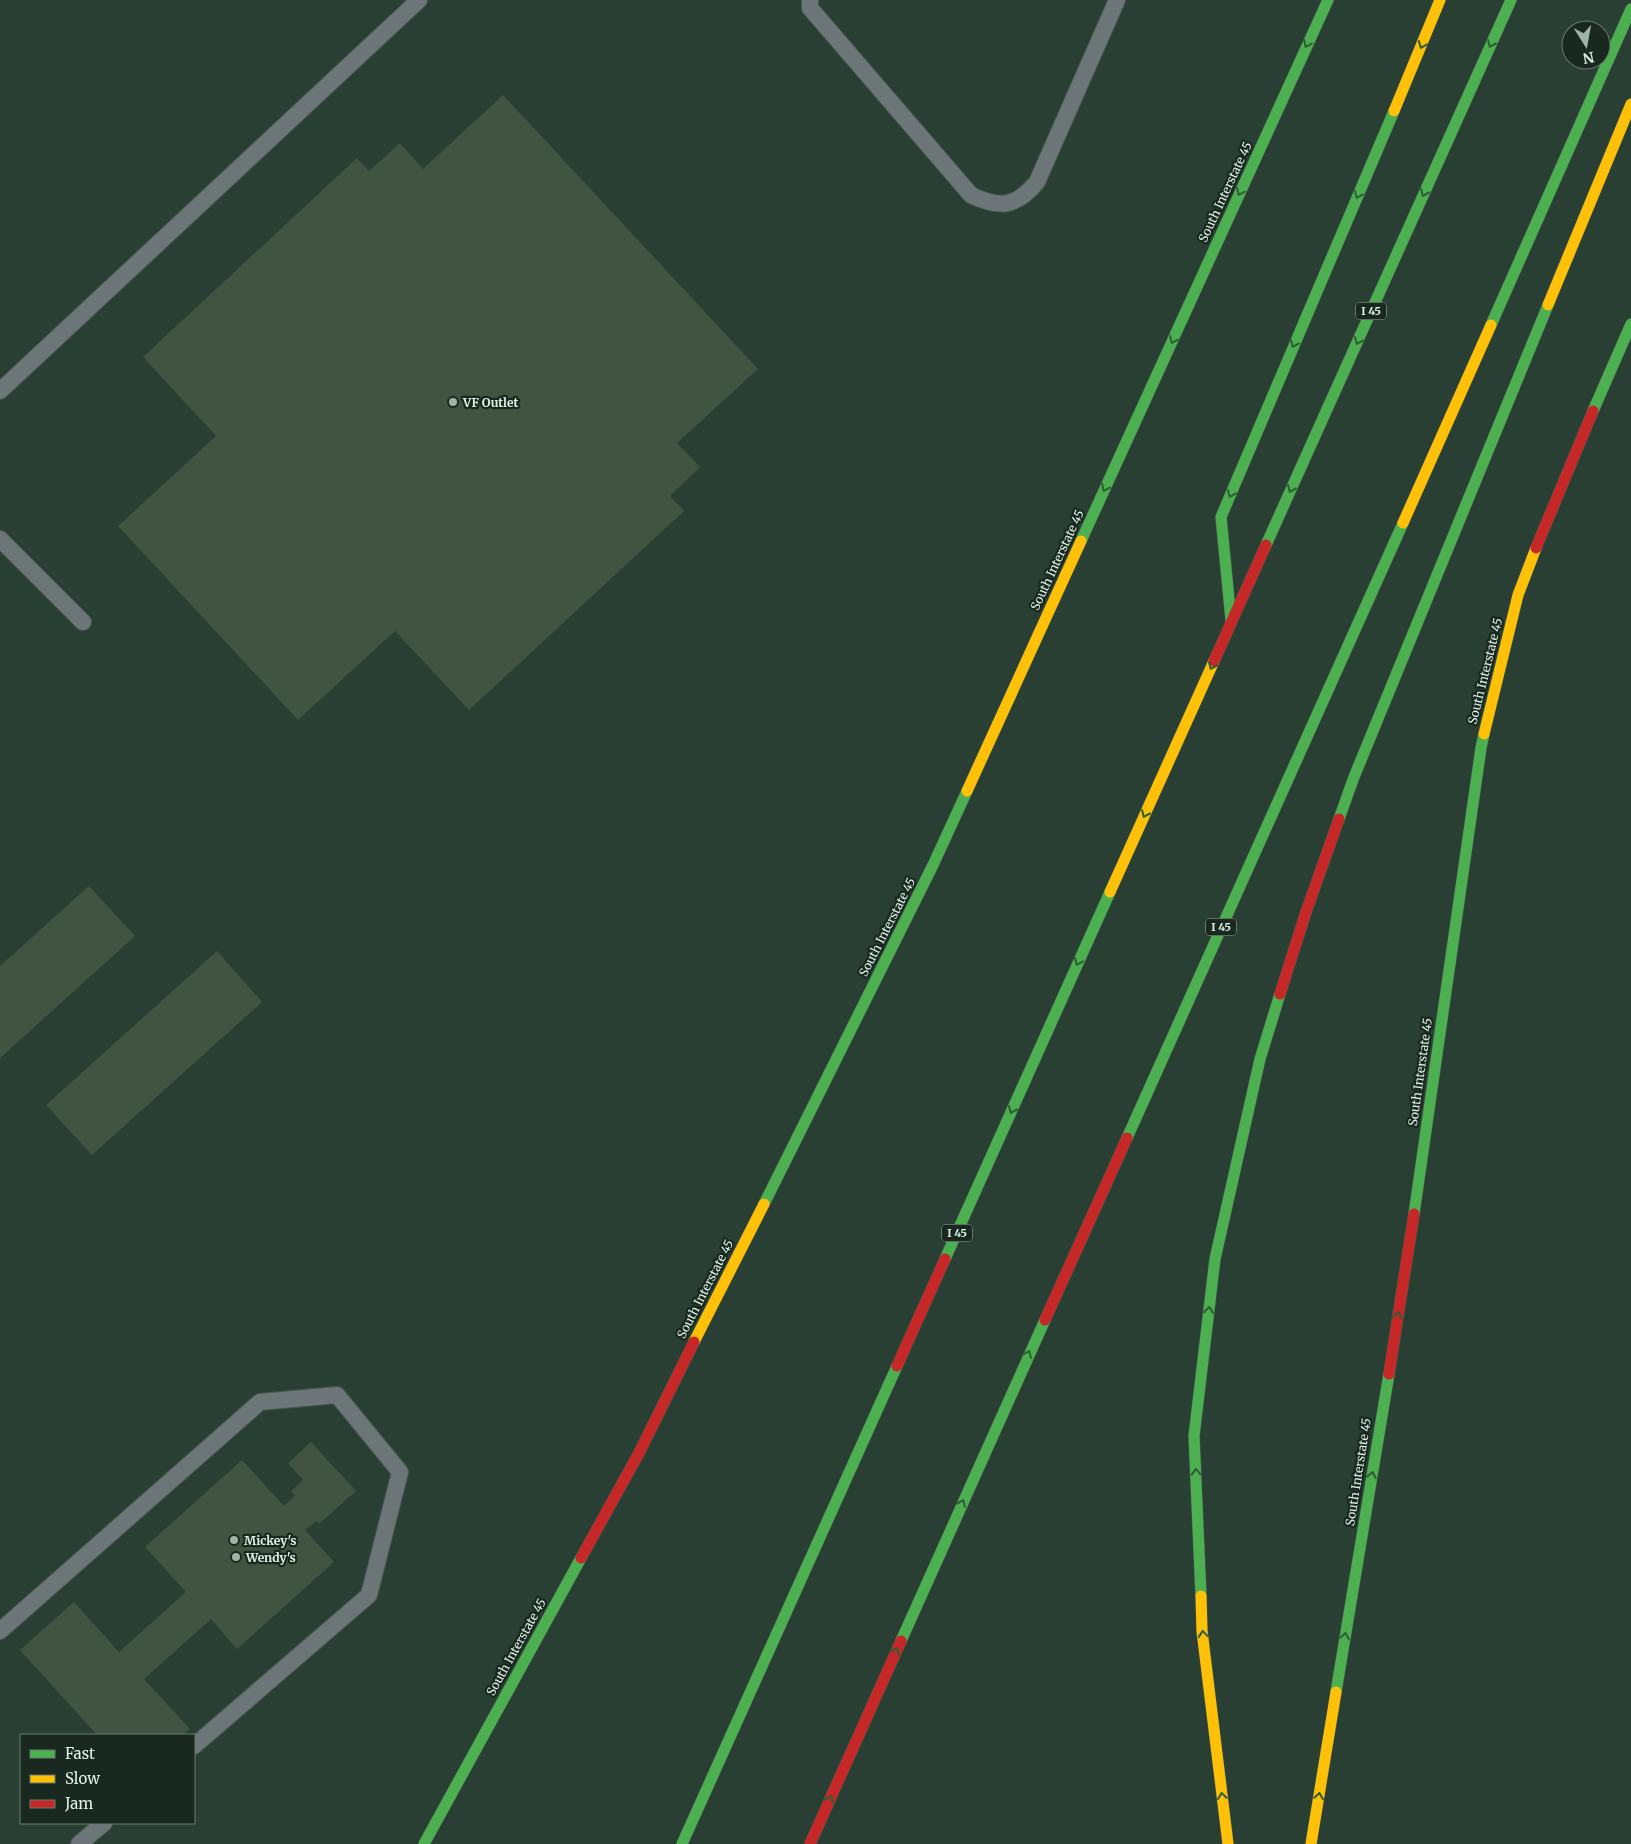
<svg xmlns="http://www.w3.org/2000/svg" width="1631" height="1844" viewBox="0 0 1631 1844" font-family="Merriweather,serif">
	<style>
		.building { fill: #415441 }
		.lines { fill: none; stroke-linecap: round; stroke-linejoin: round }
		.lane-casing { stroke: #485a50; stroke-width: 18 }
		.fast-casing { stroke: #485a50; stroke-width: 12 }
		.slow-casing { stroke: #485a50; stroke-width: 12 }
		.jam-casing { stroke: #485a50; stroke-width: 12 }
		.lane { stroke: #6c7679; stroke-width: 16 }
		.fast { stroke: #4caf50; stroke-width: 11 }
		.slow { stroke: #ffc107; stroke-width: 11 }
		.jam { stroke: #c62828; stroke-width: 11 }
		.oneway { stroke: #2d5f33 }
		.poi-dot { fill: #9fb4a7; stroke: #192920; stroke-width: 2 }
		.labels { text-anchor: middle; dominant-baseline: central; stroke-width: 4.5; stroke-linejoin: round; paint-order: stroke }
		.shield { fill: #192920; stroke: #a3b6aa; stroke-width: 1 }
		.shield-label { font-size: 11px; font-weight: bold; fill: #def3e5 }
		.street-label { font-size: 12px; fill: #def3e5; stroke: #192920 }
		.poi-label { font-size: 12px; font-weight: bold; fill: #def3e5; stroke: #192920; text-anchor: start }
	</style>
	<rect width="100%" height="100%" fill="#2a3f33"/>
	<!-- building -->
	<path class="building" d="M503 95 758 369 677 443 700 467 670 496 684 511 469 710 395 631 298 720 118 526 216 436 143 357 357 158 369 171 400 143 423 169Z
		M89 886 135 936 0 1058V966Z
		M217 951 262 1002 92 1155 46 1105Z
		M311 1442 356 1491 319 1524 317 1521 305 1530 334 1562 237 1649 211 1619 144 1679 190 1729 183 1735H97L20 1650 74 1602 119 1652 186 1592 145 1547 242 1460 284 1506 295 1496 291 1491 303 1480 288 1463Z"/>
	<g class="lines">
		<defs>
			<path id="lane" d="M810 0V8L971 195C1000 209 1016 207 1037 182L1117 0
				M0 391 419 0
				M0 539 83 622
				M0 1631 260 1402 337 1395 400 1472 369 1595 194 1746
				M79 1844 104 1823"/>
			<path id="fast" d="M1491 325 1631 9
				M1593 411 1631 324
				M1081 541 1328 0
				M1266 545 1511 0
				M1231 620 1221 517 1394 111
				M1339 819 1354 777 1548 305
				M1127 1138 1403 523
				M764 1204 933 865 967 791
				M1414 1214 1481 748 1484 734
				M945 1259 1110 892
				M1201 1596 1194 1436 1215 1259 1260 1059 1280 994
				M901 1641 1045 1320
				M1336 1692 1389 1374
				M424 1844 581 1558
				M682 1844 897 1366"/>
			<path id="slow" d="M1394 111 1440 0
				M1548 305 1631 104
				M1403 523 1491 325
				M1484 734 1518 595 1536 548
				M967 791 1081 541
				M1110 892 1214 661
				M694 1342 764 1204
				M1201 1596 1202 1631 1228 1844
				M1311 1844 1336 1692"/>
			<path id="jam" d="M1536 548 1593 411
				M1214 661 1266 545
				M1280 994 1306 912 1339 819
				M1045 1320 1127 1138
				M897 1366 945 1259
				M1389 1374 1414 1214
				M581 1558 639 1453 694 1342
				M810 1844 901 1641"/>
		</defs>
		<!-- lane casing -->
		<use href="#lane" class="lane-casing"/>
		<!-- fast casing -->
		<use href="#fast" class="fast-casing"/>
		<!-- slow casing -->
		<use href="#slow" class="slow-casing"/>
		<!-- jam casing -->
		<use href="#jam" class="jam-casing"/>
		<!-- lane -->
		<use href="#lane" class="lane"/>
		<!-- fast -->
		<use href="#fast" class="fast"/>
		<!-- slow -->
		<use href="#slow" class="slow"/>
		<!-- jam -->
		<use href="#jam" class="jam"/>
	</g>
	<!-- one-way arrows -->
	<defs><path id="oneway-chevron" d="M-2-3.5L2.5 0L-2 3.5" fill="none" stroke-width="1.6" stroke-linecap="round" stroke-linejoin="round" transform="scale(1.25)"/></defs>
	<g class="oneway">
		<use href="#oneway-chevron" transform="translate(1307 44) rotate(115)"/>
		<use href="#oneway-chevron" transform="translate(1491 44) rotate(114)"/>
		<use href="#oneway-chevron" transform="translate(1422 45) rotate(112)"/>
		<use href="#oneway-chevron" transform="translate(1240 192) rotate(115)"/>
		<use href="#oneway-chevron" transform="translate(1424 193) rotate(114)"/>
		<use href="#oneway-chevron" transform="translate(1358 195) rotate(113)"/>
		<use href="#oneway-chevron" transform="translate(1173 340) rotate(115)"/>
		<use href="#oneway-chevron" transform="translate(1358 341) rotate(114)"/>
		<use href="#oneway-chevron" transform="translate(1294 344) rotate(113)"/>
		<use href="#oneway-chevron" transform="translate(1105 488) rotate(115)"/>
		<use href="#oneway-chevron" transform="translate(1291 489) rotate(114)"/>
		<use href="#oneway-chevron" transform="translate(1231 494) rotate(113)"/>
		<use href="#oneway-chevron" transform="translate(1212 666) rotate(114)"/>
		<use href="#oneway-chevron" transform="translate(1145 814) rotate(114)"/>
		<use href="#oneway-chevron" transform="translate(1078 962) rotate(114)"/>
		<use href="#oneway-chevron" transform="translate(1012 1110) rotate(114)"/>
		<use href="#oneway-chevron" transform="translate(1209 1310) rotate(-83)"/>
		<use href="#oneway-chevron" transform="translate(1398 1315) rotate(-81)"/>
		<use href="#oneway-chevron" transform="translate(1028 1354) rotate(-66)"/>
		<use href="#oneway-chevron" transform="translate(1196 1472) rotate(-92)"/>
		<use href="#oneway-chevron" transform="translate(1372 1475) rotate(-81)"/>
		<use href="#oneway-chevron" transform="translate(962 1503) rotate(-66)"/>
		<use href="#oneway-chevron" transform="translate(1203 1634) rotate(-95)"/>
		<use href="#oneway-chevron" transform="translate(1345 1636) rotate(-81)"/>
		<use href="#oneway-chevron" transform="translate(896 1651) rotate(-66)"/>
		<use href="#oneway-chevron" transform="translate(1222 1796) rotate(-97)"/>
		<use href="#oneway-chevron" transform="translate(1319 1796) rotate(-81)"/>
		<use href="#oneway-chevron" transform="translate(830 1799) rotate(-66)"/>
	</g>
	<!-- markers -->
	<g class="poi-dot">
		<circle cx="453" cy="402" r="5"/>
		<circle cx="234" cy="1540" r="5"/>
		<circle cx="236" cy="1557" r="5"/>
	</g>
	<g class="labels">
		<!-- shield labels -->
		<g class="shield">
			<rect x="1356" y="302.5" width="30" height="17" rx="4"/>
			<rect x="1206" y="918.5" width="30" height="17" rx="4"/>
			<rect x="942" y="1224.5" width="30" height="17" rx="4"/>
		</g>
		<g class="shield-label">
			<text x="1371" y="311">I 45</text>
			<text x="1221" y="927">I 45</text>
			<text x="957" y="1233">I 45</text>
		</g>
		<!-- street labels -->
		<g class="street-label">
			<text transform="translate(1225 192) rotate(-65)">South Interstate 45</text>
			<text transform="translate(1057 560) rotate(-65)">South Interstate 45</text>
			<text transform="translate(1485 671) rotate(-76)">South Interstate 45</text>
			<text transform="translate(887 927) rotate(-63)">South Interstate 45</text>
			<text transform="translate(1420 1072) rotate(-82)">South Interstate 45</text>
			<text transform="translate(705 1289) rotate(-63)">South Interstate 45</text>
			<text transform="translate(1358 1472) rotate(-81)">South Interstate 45</text>
			<text transform="translate(516 1647) rotate(-61)">South Interstate 45</text>
		</g>
		<!-- poi labels -->
		<g class="poi-label">
			<text x="463" y="402">VF Outlet</text>
			<text x="244" y="1540">Mickey's</text>
			<text x="246" y="1557">Wendy's</text>
		</g>
	</g>
	<!-- legend -->
	<rect x="20" y="1734" width="175" height="90" fill="#192920" stroke="#687a6f"/>
	<rect x="30" y="1750" width="25" height="8" fill="#4caf50" stroke="#687a6f"/>
	<text x="65" y="1759" font-size="15" fill="#def3e5">Fast</text>
	<rect x="30" y="1775" width="25" height="8" fill="#ffc107" stroke="#687a6f"/>
	<text x="65" y="1784" font-size="15" fill="#def3e5">Slow</text>
	<rect x="30" y="1800" width="25" height="8" fill="#c62828" stroke="#687a6f"/>
	<text x="65" y="1809" font-size="15" fill="#def3e5">Jam</text>
	<!-- north arrow -->
	<g transform="translate(1586 45) rotate(169)"><circle r="24" fill="#192920" stroke="#687a6f"/>
	<path d="M0-4L9 19L0 12L-9 19Z" fill="#9fb4a7"/>
	<text y="-8" font-size="14" font-weight="bold" text-anchor="middle" fill="#def3e5">N</text>
	</g>
</svg>
